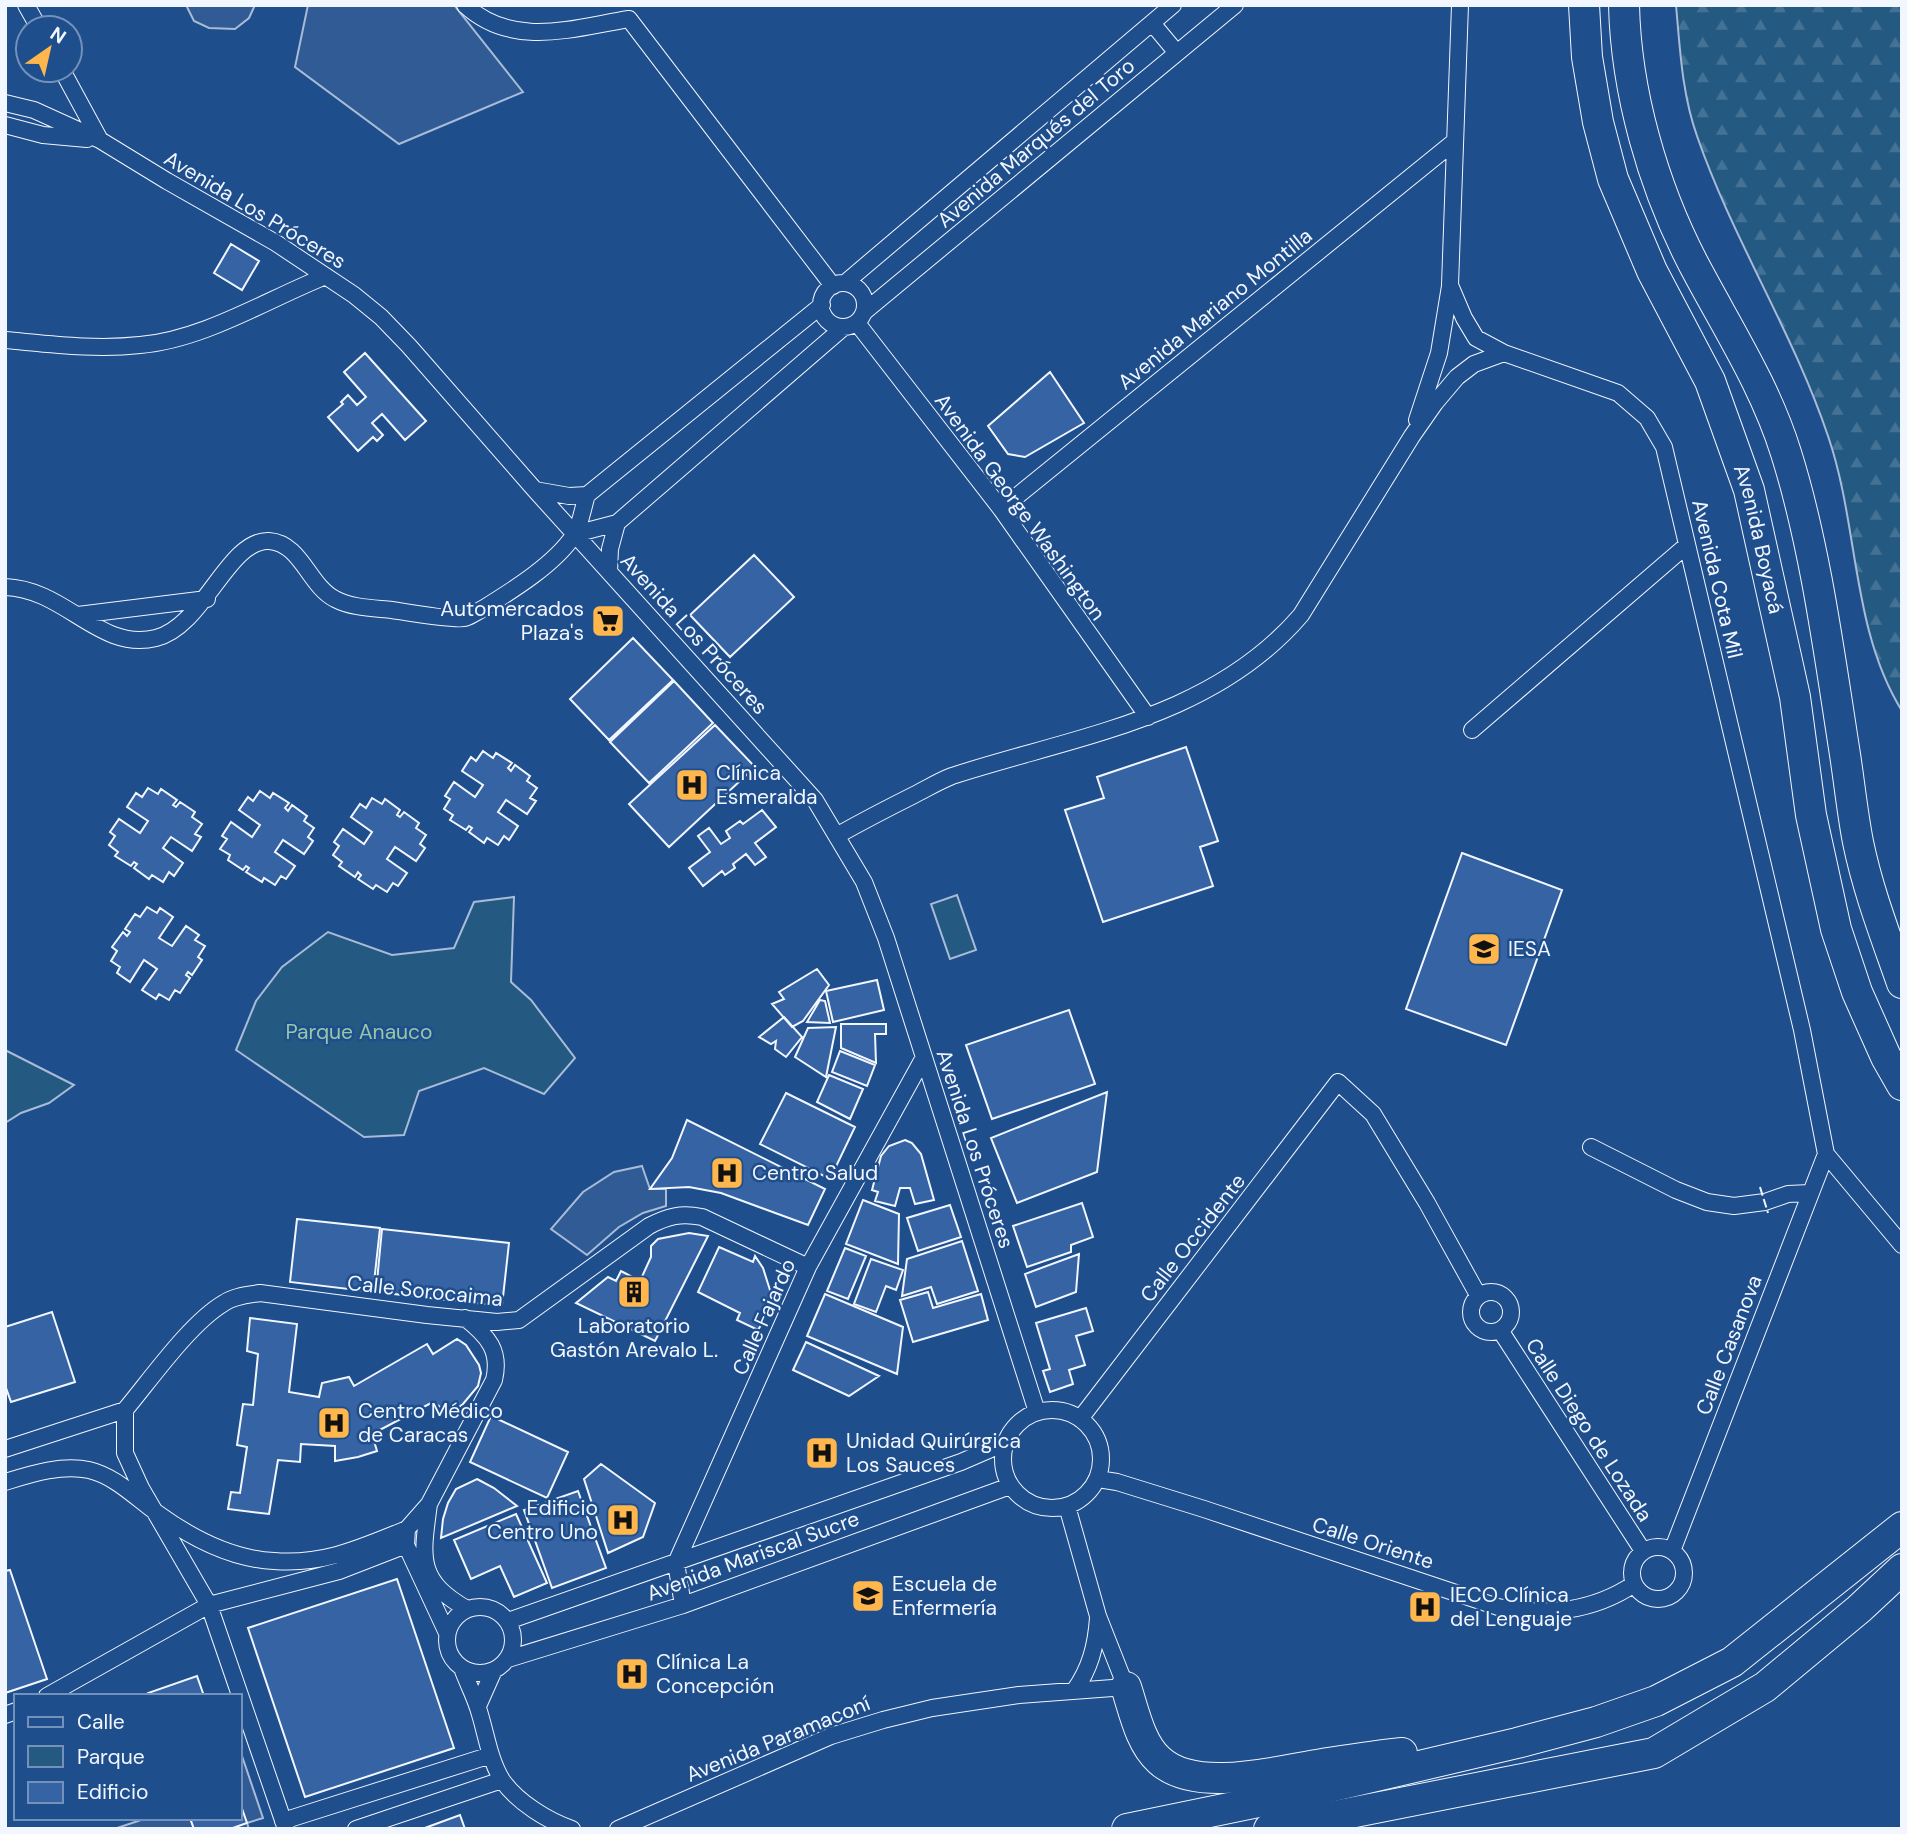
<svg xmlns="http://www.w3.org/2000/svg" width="1907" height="1834" viewBox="0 0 1907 1834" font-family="'DM Sans',sans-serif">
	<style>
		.green { fill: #245a82; stroke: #a8bbd7; stroke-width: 2 }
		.forest { fill: url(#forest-firs); stroke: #a8bbd7; stroke-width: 2 }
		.parking { fill: #305b95; stroke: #a8bbd7; stroke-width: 2 }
		.building { fill: #3563a3; stroke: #f2f6ff; stroke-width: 2 }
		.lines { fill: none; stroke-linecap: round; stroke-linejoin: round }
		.street-casing { stroke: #f2f6ff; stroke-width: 18 }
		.highway-casing { stroke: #f2f6ff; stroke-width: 32 }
		.street { stroke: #1f4e8c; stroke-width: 16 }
		.highway { stroke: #1f4e8c; stroke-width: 30 }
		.fence { stroke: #f2f6ff; stroke-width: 2; stroke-dasharray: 9 3.5; stroke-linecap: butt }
		.labels { text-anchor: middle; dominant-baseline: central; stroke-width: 5; stroke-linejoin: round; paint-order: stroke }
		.street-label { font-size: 21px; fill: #f2f6ff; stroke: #1f4e8c }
		.poi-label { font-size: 21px; fill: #f2f6ff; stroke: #1f4e8c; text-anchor: start }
		.park-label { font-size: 21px; fill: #97c8a6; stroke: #1f4e8c }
	</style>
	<defs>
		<pattern id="forest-firs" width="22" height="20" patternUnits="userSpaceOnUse" patternTransform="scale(1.75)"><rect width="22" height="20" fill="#245a82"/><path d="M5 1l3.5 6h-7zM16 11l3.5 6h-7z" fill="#447295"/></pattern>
	</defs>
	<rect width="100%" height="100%" fill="#1f4e8c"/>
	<!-- green -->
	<path class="green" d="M957 895 976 950 950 959 931 904Z
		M514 897 511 982 531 1000 575 1058 544 1094 484 1068 419 1091 404 1135 364 1137 236 1050 256 1001 282 967 328 932 392 955 454 948 474 902Z
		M5 1050 74 1085 49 1103 21 1113 5 1123Z"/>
	<!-- forest -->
	<path class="forest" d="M1676 5H1902V711C1851 629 1859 526 1828 436 1793 332 1733 240 1697 136 1682 94 1680 49 1676 5Z"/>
	<!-- parking -->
	<path class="parking" d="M186 5H255L249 18 235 29 209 28 194 21Z
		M308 5H454L523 92 399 144 295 67Z
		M642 1166 650 1189H666V1206L643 1213 619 1227 587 1255 551 1229 583 1192 614 1172Z
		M240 1750 263 1818 247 1823 249 1829H230L246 1823 240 1803Z
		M147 1818H190L194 1829H114Z"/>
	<!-- building -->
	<path class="building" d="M231 244 259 261 242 290 214 273Z
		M365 353 426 421 405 440 382 414 372 423 383 435 377 441 373 437 358 451 328 417 343 404 341 402 348 395 357 405 366 397 344 372Z
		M1050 372 1084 423 1025 457 1008 454 988 426Z
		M754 555 794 597 730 657 690 615Z
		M633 638 673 680 609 740 570 699Z
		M674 681 713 723 649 783 610 742Z
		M715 725 755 767 669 847 629 804Z
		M1186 747 1218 841 1200 847 1213 886 1103 922 1065 810 1104 798 1097 777Z
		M483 751 493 758 496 753 512 763 508 768 511 771 515 765 530 776 527 781 537 788 530 798 536 801 527 814 506 800 498 812 518 826 509 840 504 836 498 845 487 838 484 843 469 832 472 828 469 826 466 830 450 820 453 815 444 809 450 799 445 796 454 782 475 797 483 785 462 771 471 757 476 761Z
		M148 788 158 794 161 789 177 800 173 805 176 807 180 802 195 812 192 817 202 824 195 834 201 837 192 851 171 837 163 848 183 863 174 876 169 872 163 882 152 875 149 879 134 868 137 864 134 862 131 866 115 856 118 852 109 845 115 836 110 832 119 819 140 833 148 821 127 807 136 793 142 797Z
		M260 791 270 798 273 793 289 803 285 808 288 811 292 805 307 816 304 821 314 828 308 837 313 841 304 854 283 840 275 852 295 866 286 879 281 876 275 885 264 878 262 882 246 872 249 868 246 866 243 870 228 860 230 855 220 849 227 839 222 836 231 822 252 837 260 825 239 810 248 797 253 801Z
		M372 798 382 804 385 799 400 810 397 815 400 817 404 812 419 823 416 828 426 835 420 844 425 848 416 861 395 847 387 859 407 873 398 886 393 883 387 892 376 885 373 889 358 879 361 875 358 872 355 877 339 866 342 862 333 855 339 846 334 842 343 829 364 844 372 832 351 817 360 804 366 808Z
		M762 810 776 827 755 843 766 857 755 865 746 854 733 864 735 868 725 875 722 871 703 886 689 868 710 852 698 836 709 828 721 844 730 838 726 831 740 821 743 824Z
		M1462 853 1562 890 1506 1045 1406 1009Z
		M147 907 157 913 160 908 173 917 159 938 172 946 186 926 199 935 195 940 205 946 198 957 202 960 192 975 188 972 186 975 190 978 180 993 175 990 169 1000 159 994 156 999 142 990 157 969 144 960 130 982 117 973 120 967 111 961 117 951 112 947 123 932 127 936 130 932 125 929 135 914 140 917Z
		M817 969 829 985 803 1021 792 1027 772 1004 784 999 779 992Z
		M877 980 884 1010 833 1022 826 991Z
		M820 1000 825 1001 830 1023 807 1022Z
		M1069 1010 1095 1084 992 1119 966 1045Z
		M784 1017 802 1037 786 1057 775 1049 776 1041 771 1044 759 1037Z
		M841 1024H886V1034H875L876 1063 841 1048Z
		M836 1027 826 1077 795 1057 808 1028Z
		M840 1051 875 1065 867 1086 832 1072Z
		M829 1075 863 1089 850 1119 817 1102Z
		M1107 1092 1097 1172 1017 1203 991 1138Z
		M786 1093 855 1127 830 1179 760 1144Z
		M687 1120 825 1189 808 1225 721 1193 689 1187 650 1189 672 1158Z
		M905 1140 912 1143 921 1154 934 1200 915 1204 910 1188H900L895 1206 875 1201 878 1192 872 1190 881 1156 889 1146Z
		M863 1200 899 1214 898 1264 846 1244Z
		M1082 1203 1093 1237 1071 1245V1252L1027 1267 1013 1226Z
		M950 1205 961 1237 918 1251 907 1218Z
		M297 1219 380 1228 373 1292 290 1282Z
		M382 1229 509 1243 502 1306 376 1292Z
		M689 1233 708 1236 655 1341 576 1303 608 1277 616 1281 621 1271 640 1281 651 1257V1246L658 1239Z
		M962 1241 978 1291 937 1304 931 1287 902 1296 907 1259Z
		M719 1247 753 1262 755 1256 763 1268 770 1290 767 1315 758 1330 737 1320 740 1313 698 1292Z
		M845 1248 866 1256 848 1299 827 1291Z
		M1079 1254 1076 1292 1036 1307 1025 1274Z
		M871 1259 903 1270 896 1290 886 1286 876 1312 854 1304Z
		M928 1292 933 1308 981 1294 988 1320 913 1342 900 1300Z
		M825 1294 903 1327 897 1374 807 1336Z
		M1086 1308 1093 1331 1076 1336 1085 1365 1069 1370 1073 1384 1050 1392 1043 1371 1050 1369 1036 1323Z
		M52 1312 75 1382 11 1402 5 1385V1327Z
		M250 1318 297 1324 289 1392 319 1397 322 1383 349 1377 354 1386 427 1344 433 1354 457 1339 466 1345 479 1365 481 1373 478 1386 463 1404 450 1414 433 1402 372 1434 377 1451 358 1457 335 1461V1446L301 1444 300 1462 278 1460 269 1514 228 1509 231 1492 240 1493 247 1447 237 1445 243 1404 253 1405 258 1354 247 1351Z
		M806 1342 879 1376 849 1396 793 1370Z
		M491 1416 568 1452 547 1498 470 1462Z
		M601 1464 655 1503 643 1537 608 1553 584 1479Z
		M477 1479 494 1488 517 1506 441 1538 443 1519 448 1503 456 1489Z
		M578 1491 606 1568 552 1588 524 1510Z
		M516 1514 547 1583 514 1597 500 1566 471 1579 454 1540Z
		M10 1570 47 1679 5 1693V1571Z
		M397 1579 454 1748 305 1797 248 1628Z
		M197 1676 204 1696H149L148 1693Z
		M240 1803 247 1823 230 1829H194L190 1818H240Z
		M460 1815 465 1829H422Z"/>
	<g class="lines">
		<defs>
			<path id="street" d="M26 5 39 28
				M465 5C513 49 572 28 629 19
				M1460 5 1450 285 1464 318 1476 338 1504 353 1618 393 1647 418 1664 447 1802 1030 1826 1154 1902 1245
				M629 19 833 286
				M1152 23 1177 53
				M62 70 100 140
				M5 103 34 110 100 140 167 181 276 243 354 295 381 317 409 346 535 490 815 800 864 882 886 938 1037 1412
				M5 125 43 135 87 139
				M845 283 1173 5
				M821 305a22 22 0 1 1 44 0a22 22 0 1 1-44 0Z
				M864 312 1235 5
				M857 323 1001 509 1148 717
				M5 340C50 344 95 350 140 345 203 340 268 299 326 276
				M1417 420 1439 353 1450 286
				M535 490 569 496 587 495
				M1001 509 1455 141
				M575 534 617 523 844 327
				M609 572 610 549 617 523
				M5 587C66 589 99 652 156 638 204 626 228 539 269 541 301 543 309 586 335 599 352 608 373 608 392 610 405 612 456 621 465 618 471 616 478 611 484 608 513 590 555 564 574 535 581 524 583 507 587 495L822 305
				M78 615 207 599
				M1472 730 1687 545
				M838 835C863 821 888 808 914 795 926 789 939 781 952 776 1075 736 1212 719 1301 615L1412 436 1435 403 1457 377 1474 364 1504 353
				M1591 1147 1676 1190 1707 1202 1734 1206 1765 1202 1788 1194 1810 1193
				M1471 1312a20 20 0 1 1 40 0a20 20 0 1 1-40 0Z
				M1500 1330 1643 1551
				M1003 1459a49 49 0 1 1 98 0a49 49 0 1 1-98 0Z
				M125 1410C151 1379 190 1323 224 1303 234 1296 248 1295 260 1293L427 1315 497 1322 519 1320 649 1226C668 1216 681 1213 702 1217L808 1267
				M125 1410V1453L141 1488 209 1605 286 1829
				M1080 1419 1338 1082 1373 1114 1427 1203 1478 1295
				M5 1449 125 1410
				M1098 1479 1117 1482 1204 1509 1498 1607C1545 1617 1594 1611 1634 1584
				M5 1482C31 1474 62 1464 89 1470 115 1476 136 1498 157 1513 190 1537 232 1559 274 1561 325 1565 362 1547 407 1529
				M429 1504C422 1557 416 1580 467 1609
				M1632 1573a26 26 0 1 1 52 0a26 26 0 1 1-52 0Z
				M1672 1551 1826 1154
				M683 1605 676 1563 808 1267 924 1057
				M447 1640a33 33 0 1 1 66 0a33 33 0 1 1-66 0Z
				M508 1621 961 1462 1005 1443
				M447 1633 406 1545 407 1529 429 1504 494 1380C501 1351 488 1336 465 1318
				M508 1659 683 1605 1010 1486
				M462 1668C467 1682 474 1695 478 1708 486 1732 489 1759 502 1780 517 1802 548 1821 572 1829
				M1074 1691C1090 1669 1096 1646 1098 1618
				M47 1696 209 1605 339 1571 406 1545
				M478 1706 494 1670
				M5 1715 16 1711
				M283 1821 491 1755
				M356 1829 502 1780
				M618 1829 831 1736 883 1720 932 1708 1019 1695 1126 1687 1098 1616 1067 1506"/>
			<g id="highway">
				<path id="s1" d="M1584 5 1587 57 1598 122 1613 179 1652 271 1710 381 1749 490 1795 697 1811 815 1836 929 1857 992 1886 1057 1902 1085"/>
				<path d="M1624 5C1626 92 1653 186 1693 263 1726 326 1765 385 1786 453 1815 545 1829 652 1844 748 1849 779 1852 811 1858 842 1868 891 1886 937 1902 983"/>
				<path d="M1126 1687C1134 1711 1140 1743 1159 1760 1195 1794 1278 1771 1322 1764 1349 1760 1375 1756 1402 1753"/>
				<path d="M1127 1829 1321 1789 1517 1743 1596 1722 1656 1701 1732 1662 1902 1527"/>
				<path d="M1269 1829 1654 1753 1765 1687 1859 1609 1902 1569"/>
			</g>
		</defs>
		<!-- street casing -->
		<use href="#street" class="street-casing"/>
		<!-- highway casing -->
		<use href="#highway" class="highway-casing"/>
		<!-- street -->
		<use href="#street" class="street"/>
		<!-- highway -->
		<use href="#highway" class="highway"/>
		<!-- fence -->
		<path class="fence" d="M1760 1187 1768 1213"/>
	</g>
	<!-- icons -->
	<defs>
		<symbol id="supermarket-square" viewBox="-11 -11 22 22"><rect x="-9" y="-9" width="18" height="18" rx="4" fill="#ffb74d" stroke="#1f4e8c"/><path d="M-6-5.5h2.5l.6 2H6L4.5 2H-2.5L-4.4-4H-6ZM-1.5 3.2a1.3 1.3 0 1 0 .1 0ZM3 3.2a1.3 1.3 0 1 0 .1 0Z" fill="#111"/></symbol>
		<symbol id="hospital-square" viewBox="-11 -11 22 22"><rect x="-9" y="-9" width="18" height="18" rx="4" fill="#ffb74d" stroke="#1f4e8c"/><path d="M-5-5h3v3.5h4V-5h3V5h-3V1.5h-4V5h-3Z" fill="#111"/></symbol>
		<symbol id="university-square" viewBox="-11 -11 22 22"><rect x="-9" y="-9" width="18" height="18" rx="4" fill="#ffb74d" stroke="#1f4e8c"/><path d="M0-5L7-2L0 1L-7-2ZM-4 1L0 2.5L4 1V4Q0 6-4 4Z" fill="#111"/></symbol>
		<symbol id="building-square" viewBox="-11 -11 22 22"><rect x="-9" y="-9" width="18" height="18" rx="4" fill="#ffb74d" stroke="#1f4e8c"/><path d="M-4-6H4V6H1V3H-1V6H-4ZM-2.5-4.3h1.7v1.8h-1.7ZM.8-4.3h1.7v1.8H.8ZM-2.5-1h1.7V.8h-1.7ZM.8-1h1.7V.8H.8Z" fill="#111"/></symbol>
	</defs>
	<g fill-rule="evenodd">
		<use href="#supermarket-square" x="589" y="602" width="38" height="38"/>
		<use href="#hospital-square" x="673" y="766" width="38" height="38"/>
		<use href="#university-square" x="1465" y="930" width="38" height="38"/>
		<use href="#hospital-square" x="708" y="1154" width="38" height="38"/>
		<use href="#building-square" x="615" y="1273" width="38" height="38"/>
		<use href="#hospital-square" x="315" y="1404" width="38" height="38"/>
		<use href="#hospital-square" x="803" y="1434" width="38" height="38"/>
		<use href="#hospital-square" x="604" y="1501" width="38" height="38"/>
		<use href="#university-square" x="849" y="1577" width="38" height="38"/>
		<use href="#hospital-square" x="1406" y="1588" width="38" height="38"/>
		<use href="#hospital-square" x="613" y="1655" width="38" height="38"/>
	</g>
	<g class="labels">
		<!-- street labels -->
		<g class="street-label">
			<text transform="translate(1036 143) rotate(-40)">Avenida Marqués del Toro</text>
			<text transform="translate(255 210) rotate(31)">Avenida Los Próceres</text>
			<text transform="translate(1215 309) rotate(-39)">Avenida Mariano Montilla</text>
			<text transform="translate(1020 507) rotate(54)">Avenida George Washington</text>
			<text stroke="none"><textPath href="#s1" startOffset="567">Avenida Boyacá</textPath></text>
			<text transform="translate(1717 579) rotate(77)">Avenida Cota Mil</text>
			<text transform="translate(694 634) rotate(48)">Avenida Los Próceres</text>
			<text transform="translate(975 1149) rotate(72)">Avenida Los Próceres</text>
			<text transform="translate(1193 1238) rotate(-52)">Calle Occidente</text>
			<text transform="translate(425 1291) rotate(6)">Calle Sorocaima</text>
			<text transform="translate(764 1317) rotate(-66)">Calle Fajardo</text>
			<text transform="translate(1729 1345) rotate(-69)">Calle Casanova</text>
			<text transform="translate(1589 1430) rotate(57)">Calle Diego de Lozada</text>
			<text transform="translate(1373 1543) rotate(18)">Calle Oriente</text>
			<text transform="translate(753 1556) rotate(-20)">Avenida Mariscal Sucre</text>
			<text transform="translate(778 1739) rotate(-22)">Avenida Paramaconí</text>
		</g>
		<!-- poi labels -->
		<g class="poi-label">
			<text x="584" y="609" text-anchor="end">Automercados<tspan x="584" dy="24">Plaza's</tspan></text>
			<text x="716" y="773">Clínica<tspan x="716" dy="24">Esmeralda</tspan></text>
			<text x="1508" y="949">IESA</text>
			<text x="752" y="1173">Centro Salud</text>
			<text x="634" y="1326" text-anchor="middle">Laboratorio<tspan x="634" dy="24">Gastón Arevalo L.</tspan></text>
			<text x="358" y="1411">Centro Médico<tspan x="358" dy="24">de Caracas</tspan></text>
			<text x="846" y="1441">Unidad Quirúrgica<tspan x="846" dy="24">Los Sauces</tspan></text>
			<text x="598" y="1508" text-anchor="end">Edificio<tspan x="598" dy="24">Centro Uno</tspan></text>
			<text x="892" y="1584">Escuela de<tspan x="892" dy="24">Enfermería</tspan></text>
			<text x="1450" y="1595">IECO Clínica<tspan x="1450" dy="24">del Lenguaje</tspan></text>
			<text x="656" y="1662">Clínica La<tspan x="656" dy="24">Concepción</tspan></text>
		</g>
		<!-- park labels -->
		<g class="park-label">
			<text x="359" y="1032">Parque Anauco</text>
		</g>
	</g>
	<!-- border -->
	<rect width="1907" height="1834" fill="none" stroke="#f2f6ff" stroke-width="14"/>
	<!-- legend -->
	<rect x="14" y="1694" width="228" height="126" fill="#1f4e8c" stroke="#7391ba" stroke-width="2"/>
	<rect x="28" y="1717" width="35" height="10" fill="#1f4e8c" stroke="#7391ba" stroke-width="2"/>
	<text x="77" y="1729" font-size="21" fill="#f2f6ff">Calle</text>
	<rect x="28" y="1746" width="35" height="21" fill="#245a82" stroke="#7391ba" stroke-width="2"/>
	<text x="77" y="1764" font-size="21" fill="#f2f6ff">Parque</text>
	<rect x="28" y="1782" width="35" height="21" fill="#3563a3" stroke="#7391ba" stroke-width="2"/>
	<text x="77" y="1799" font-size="21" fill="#f2f6ff">Edificio</text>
	<!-- north arrow -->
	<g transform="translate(49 49) rotate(34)"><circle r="33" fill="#1f4e8c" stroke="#7391ba" stroke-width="2"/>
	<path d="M0-5L12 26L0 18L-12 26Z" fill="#ffb74d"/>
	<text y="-10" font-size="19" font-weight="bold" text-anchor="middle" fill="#f2f6ff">N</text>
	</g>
</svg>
